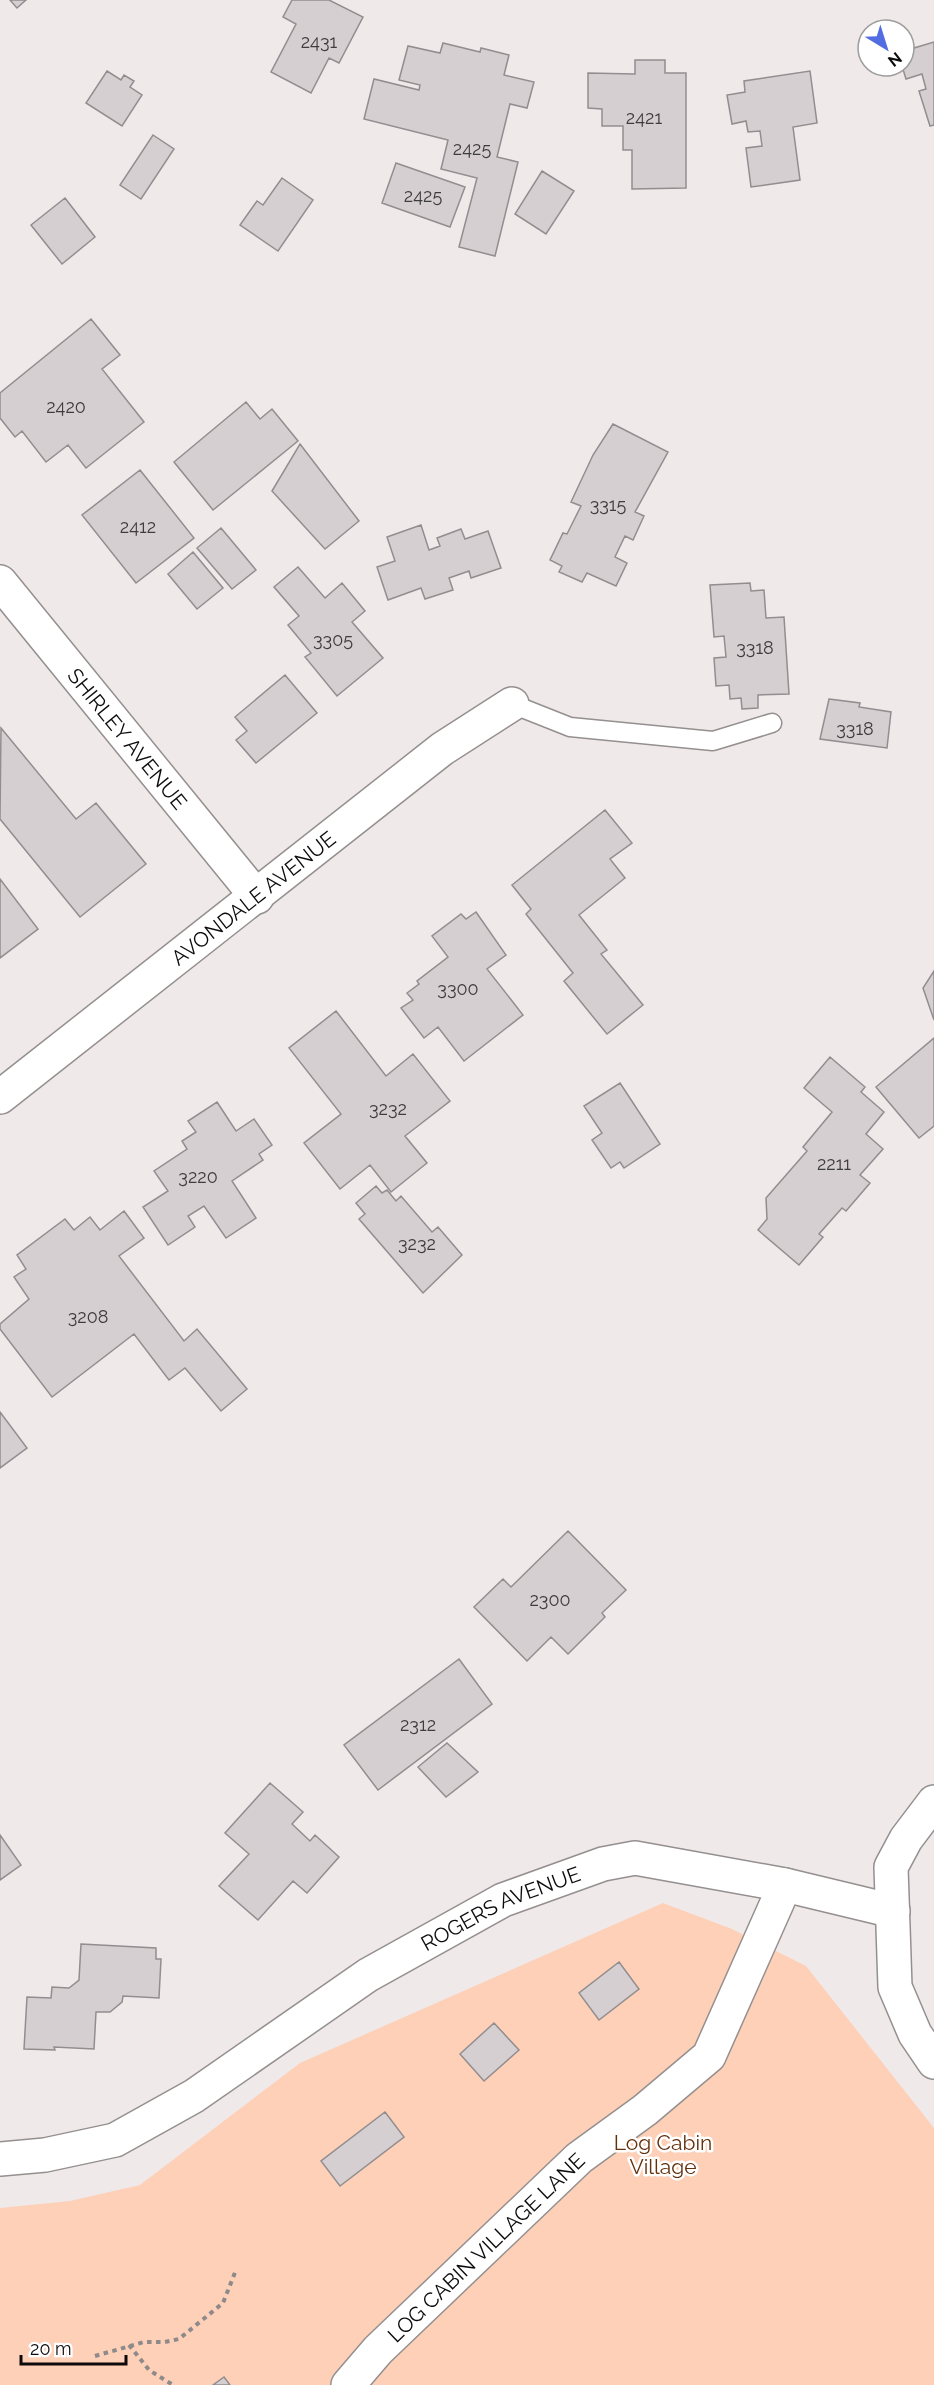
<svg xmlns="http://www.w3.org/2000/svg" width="934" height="2385" viewBox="0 0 934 2385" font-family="Raleway,sans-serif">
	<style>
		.green { fill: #fdd0b7 }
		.building { fill: #d5cfd1; stroke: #928d8f; stroke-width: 1.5 }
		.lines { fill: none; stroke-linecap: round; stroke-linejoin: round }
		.service-casing { stroke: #958f8f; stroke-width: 21 }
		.minor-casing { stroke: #958f8f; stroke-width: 36 }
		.tertiary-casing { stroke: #958f8f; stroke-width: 36 }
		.path { stroke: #8e898a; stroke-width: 4; stroke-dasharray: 4.5 4.5; stroke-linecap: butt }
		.service { stroke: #fff; stroke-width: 18 }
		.minor { stroke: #fff; stroke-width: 33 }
		.tertiary { stroke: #fff; stroke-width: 33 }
		.labels { text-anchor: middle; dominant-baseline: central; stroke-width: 5; stroke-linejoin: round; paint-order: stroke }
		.number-label { font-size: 18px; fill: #3f3c3c }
		.street-label { font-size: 21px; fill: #0d0b0b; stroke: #fff }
		.park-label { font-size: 21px; fill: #64310d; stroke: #fff }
	</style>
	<rect width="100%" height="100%" fill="#f0e9ea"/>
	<!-- green -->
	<path class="green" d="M663 1903 732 1929 806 1966 934 2128V2385H0V2208L70 2201 140 2185 300 2063Z"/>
	<!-- building -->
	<path class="building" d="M10 0H26L17 8Z
		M292 0H329L363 17 339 63 329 58 311 93 271 72 296 24 283 17Z
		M912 41 914 48 934 42V125L930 126 919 91 926 89 922 74 906 79 902 66 904 44Z
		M443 43 480 52 481 48 509 55 504 75 534 82 527 108 510 104 497 157 518 162 495 256 459 247 477 178 441 169 448 140 364 119 374 79 419 90 420 85 399 80 408 46 440 53Z
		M635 60H665V73H686V188L632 189V150H623V126H602V109L588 108V73L635 74Z
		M107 71 121 80 124 75 134 81 130 87 142 95 122 126 86 103Z
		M810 71 817 123 793 127 800 180 751 187 746 148 762 146 760 131 748 132 746 121 732 124 727 95 745 92 744 81Z
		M153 135 174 149 141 199 120 185Z
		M396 163 465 187 450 227 382 203Z
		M542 171 574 191 546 234 515 214Z
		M282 178 313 200 278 251 240 225 257 201 263 205Z
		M65 198 95 237 62 264 31 225Z
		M91 319 120 355 102 369 144 422 86 468 68 445 46 462 22 431 15 437 0 418V393Z
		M246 402 260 419 272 409 298 441 213 510 174 462Z
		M613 424 668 452 635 512 644 516 633 540 625 536 615 557 627 563 616 586 587 573 582 582 559 572 562 566 550 560 563 533 567 534 581 506 571 502 593 455Z
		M300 444 359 521 325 549 272 491Z
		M140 470 194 538 136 583 82 515Z
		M421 525 429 550 440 546 437 538 461 529 465 539 488 531 501 568 471 578 469 571 449 578 453 590 425 599 421 588 388 600 377 567 395 561 387 537Z
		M221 528 256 570 232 589 197 548Z
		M193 552 223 588 197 609 168 574Z
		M298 567 325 598 342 583 365 611 352 622 383 658 337 696 305 657 311 653 288 625 299 616 274 587Z
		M750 583 751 591 764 590 766 618 784 617 789 694 758 695V708L742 709 741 698 730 699 729 685 716 686 714 658 726 657 724 636 714 637 710 585Z
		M285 675 317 713 256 763 236 740 247 731 235 717Z
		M829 699 860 703 859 707 891 712 887 748 820 739Z
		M1 728 76 819 96 803 146 864 80 917 0 819Z
		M605 810 632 843 610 859 625 878 579 915 607 950 601 954 643 1005 607 1034 564 981 573 973 526 914 531 909 512 885Z
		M0 879 38 929 0 958Z
		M476 912 506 955 487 969 523 1015 464 1061 438 1027 424 1038 401 1008 413 1000 407 993 419 984 417 981 448 957 432 936 461 914 466 919Z
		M934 971V1020L923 988Z
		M336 1011 386 1076 413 1054 450 1101 405 1136 427 1163 391 1192 370 1165 340 1189 304 1143 341 1114 289 1048Z
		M934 1038V1126L919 1138 876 1087Z
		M830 1057 865 1087 861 1092 884 1112 866 1134 883 1149 860 1175 870 1183 846 1211 842 1208 819 1234 823 1237 799 1265 758 1230 767 1219 766 1198 807 1151 803 1147 832 1112 804 1088Z
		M620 1083 660 1144 624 1168 620 1162 611 1168 592 1140 602 1133 584 1106Z
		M217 1102 236 1131 254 1119 272 1145 259 1154 263 1160 232 1181 256 1218 226 1238 204 1206 188 1216 195 1227 168 1245 143 1207 168 1191 154 1171 187 1149 182 1141 196 1132 188 1121Z
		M376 1186 382 1193 387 1190 396 1201 401 1196 432 1232 438 1227 462 1255 423 1293 359 1219 365 1214 356 1203Z
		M124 1211 144 1238 119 1256 184 1341 197 1329 247 1389 221 1411 185 1368 169 1380 134 1334 52 1397 0 1329V1324L29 1299 14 1277 26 1269 17 1255 65 1219 74 1230 90 1217 100 1230Z
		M0 1412 27 1448 0 1468Z
		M568 1531 626 1590 602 1613 605 1617 568 1654 551 1637 527 1661 474 1607 503 1579 511 1587Z
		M459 1659 492 1704 378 1790 344 1745Z
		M447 1743 478 1772 446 1797 418 1767Z
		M270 1783 303 1812 292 1824 310 1841 315 1835 339 1857 307 1893 293 1881 258 1920 219 1886 249 1854 225 1833Z
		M0 1835 21 1865 0 1880Z
		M81 1944 156 1948V1959H161L159 1998 123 1996 122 2002 110 2012H96L94 2049 54 2047 55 2050 24 2049 27 1997 51 1998 52 1987 69 1988 79 1980Z
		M619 1962 639 1989 599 2020 579 1993Z
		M494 2023 519 2050 484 2081 460 2054Z
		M385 2112 404 2137 340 2186 321 2161Z
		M224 2377 230 2385H213Z"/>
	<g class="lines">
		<defs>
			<path id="service" d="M512 704 570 727 713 741 772 723"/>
			<g id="minor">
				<path id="s1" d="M0 582 257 897"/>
				<path id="s2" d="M0 1097 442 749 512 704"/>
				<path id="s3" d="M0 2159 45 2155 115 2140 194 2096 368 1975 503 1900 603 1864 635 1858 785 1885 893 1911"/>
				<path id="s4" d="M348 2385 378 2350 579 2158 645 2110 709 2056 785 1885"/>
			</g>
			<path id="tertiary" d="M934 1802 906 1839 891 1867 895 1987 915 2034 934 2062"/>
		</defs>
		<!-- service casing -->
		<use href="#service" class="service-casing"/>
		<!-- minor casing -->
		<use href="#minor" class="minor-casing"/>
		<!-- tertiary casing -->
		<use href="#tertiary" class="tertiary-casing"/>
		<!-- path -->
		<path class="path" d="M129 2345 149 2370 173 2385
			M95 2356 144 2342H165L179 2339 223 2303 236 2270"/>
		<!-- service -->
		<use href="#service" class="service"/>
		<!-- minor -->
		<use href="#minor" class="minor"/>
		<!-- tertiary -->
		<use href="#tertiary" class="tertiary"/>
	</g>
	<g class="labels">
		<!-- number labels -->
		<g class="number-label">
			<text x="319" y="41">2431</text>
			<text x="644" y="117">2421</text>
			<text x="472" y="148">2425</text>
			<text x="423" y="195">2425</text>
			<text x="66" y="406">2420</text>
			<text x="608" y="504">3315</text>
			<text x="138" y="526">2412</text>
			<text x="333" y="639">3305</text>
			<text x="755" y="647">3318</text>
			<text x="855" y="728">3318</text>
			<text x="458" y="988">3300</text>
			<text x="388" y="1108">3232</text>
			<text x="834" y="1163">2211</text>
			<text x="198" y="1176">3220</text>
			<text x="417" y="1243">3232</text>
			<text x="88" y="1316">3208</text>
			<text x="550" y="1599">2300</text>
			<text x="418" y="1724">2312</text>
		</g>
		<!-- street labels -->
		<g class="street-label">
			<text stroke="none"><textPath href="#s1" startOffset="202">SHIRLEY AVENUE</textPath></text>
			<text stroke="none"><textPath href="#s2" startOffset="322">AVONDALE AVENUE</textPath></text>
			<text stroke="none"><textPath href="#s3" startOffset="568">ROGERS AVENUE</textPath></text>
			<text stroke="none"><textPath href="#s4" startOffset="195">LOG CABIN VILLAGE LANE</textPath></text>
		</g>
		<!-- park labels -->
		<g class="park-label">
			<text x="663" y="2142">Log Cabin<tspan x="663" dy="24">Village</tspan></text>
		</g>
	</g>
	<!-- north arrow -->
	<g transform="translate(886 48) rotate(142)"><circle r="28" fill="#ffffff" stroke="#9e9d9d" stroke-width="1.5"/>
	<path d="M0-4.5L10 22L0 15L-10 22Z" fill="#526de2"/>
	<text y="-9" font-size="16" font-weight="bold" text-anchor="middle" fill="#0d0b0b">N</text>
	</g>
	<!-- scale -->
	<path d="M21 2355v9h105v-9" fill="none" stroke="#0d0b0b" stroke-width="3"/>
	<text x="30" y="2355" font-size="18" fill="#0d0b0b" stroke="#ffffff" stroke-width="4.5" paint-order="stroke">20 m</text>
</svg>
